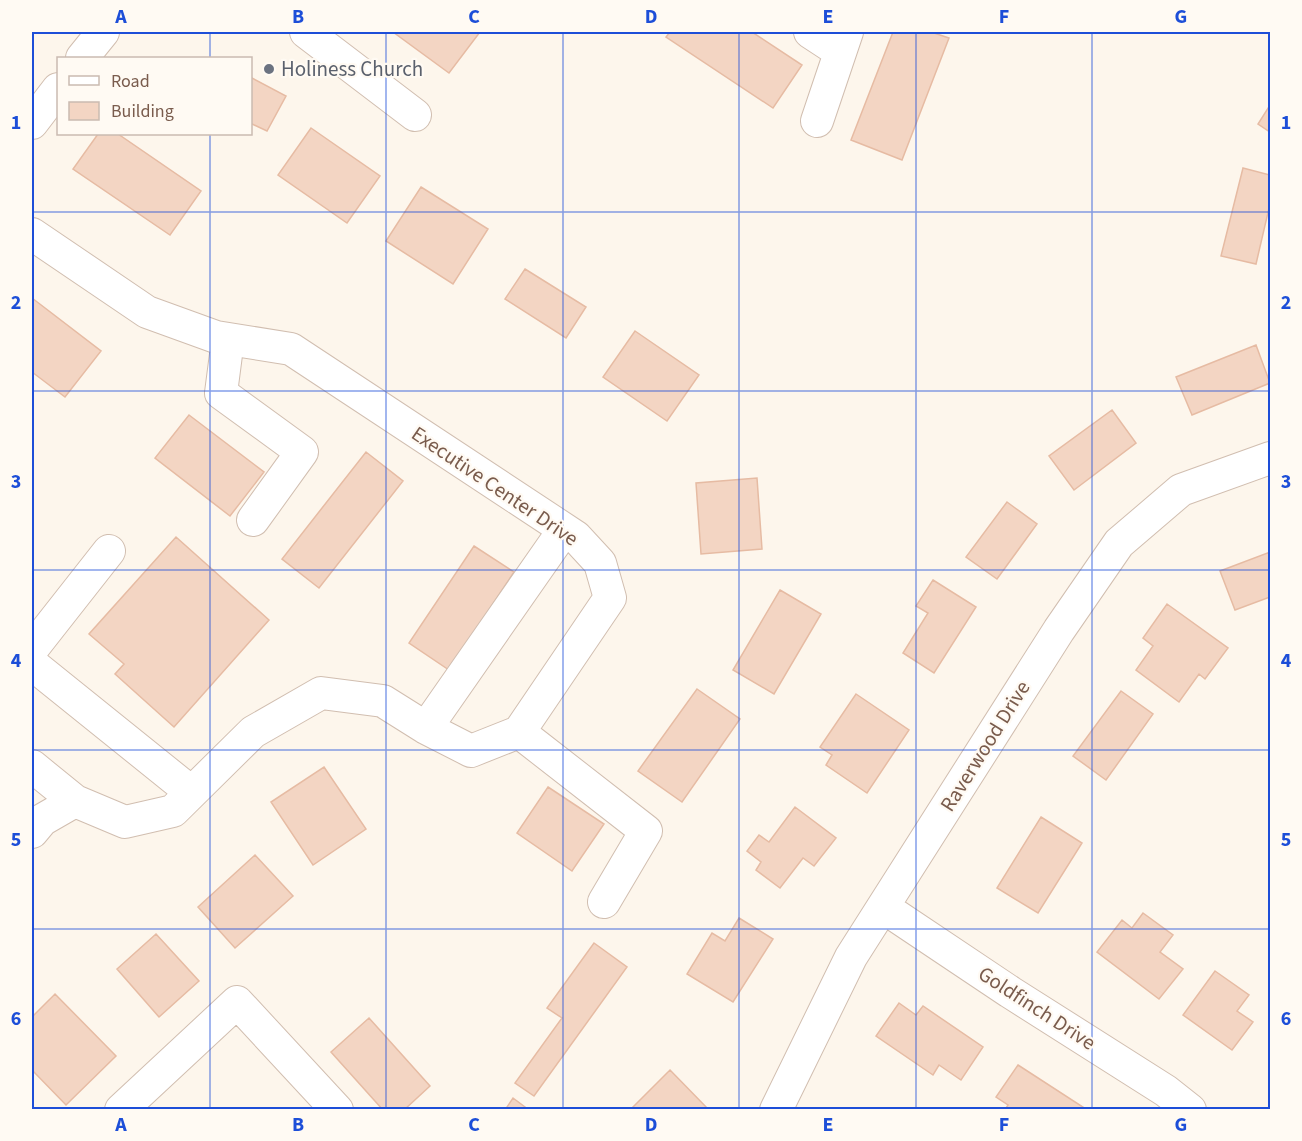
<svg xmlns="http://www.w3.org/2000/svg" width="1302" height="1141" viewBox="0 0 1302 1141" font-family="'Source Sans 3',sans-serif">
	<style>
		.building { fill: #f3d5c3; stroke: #e6bba3; stroke-width: 1.5 }
		.lines { fill: none; stroke-linecap: round; stroke-linejoin: round }
		.minor-casing { stroke: #d1beb0; stroke-width: 34 }
		.minor { stroke: #fff; stroke-width: 32 }
		.grid { fill: none; stroke: #1d4ed8; stroke-width: 1.5; stroke-opacity: 0.55 }
		.worship-dot { fill: #6b7280; stroke: #fffaf3; stroke-width: 2 }
		.labels { text-anchor: middle; dominant-baseline: central; stroke-width: 4.5; stroke-linejoin: round; paint-order: stroke }
		.worship-label { font-size: 21px; fill: #5b616d; stroke: #fffaf3; text-anchor: start }
		.street-label { font-size: 21px; fill: #7a5c4d; stroke: #fffaf3 }
		.neatline { fill: none; stroke: #1d4ed8; stroke-width: 2 }
		.grid-label { font-size: 20px; text-anchor: middle; font-weight: bold; fill: #1d4ed8 }
	</style>
	<rect width="100%" height="100%" fill="#fdf6ec"/>
	<!-- building -->
	<path class="building" d="M393 32H480L449 73Z
		M670 32H752L802 65 773 108 666 37Z
		M893 32H931L949 38 902 160 851 140Z
		M250 77 286 96 267 131 250 123Z
		M1270 105V132L1258 124Z
		M311 128 380 176 347 223 278 175Z
		M98 134H118L201 191 170 235 73 169Z
		M1243 168 1270 175V204L1256 264 1221 256Z
		M421 187 488 229 453 284 386 241Z
		M525 269 586 307 566 338 505 299Z
		M32 298 101 351 65 397 32 372Z
		M635 331 699 375 667 421 603 377Z
		M1256 345 1270 383 1192 415 1176 377Z
		M1112 410 1136 443 1074 490 1049 456Z
		M189 415 264 472 230 516 155 458Z
		M366 452 403 481 319 588 282 559Z
		M757 478 762 549 701 554 696 483Z
		M1007 502 1037 524 997 579 966 557Z
		M176 537 269 620 174 727 115 674 124 664 89 634Z
		M474 546 514 572 449 670 409 643Z
		M1270 552V597L1235 610 1220 571Z
		M933 580 976 607 934 673 903 653 928 613 916 606Z
		M780 590 821 614 774 694 733 670Z
		M1167 604 1228 648 1205 679 1199 674 1179 702 1136 670 1153 646 1143 638Z
		M697 689 740 719 682 802 638 771Z
		M1121 691 1153 714 1106 780 1073 756Z
		M856 694 909 730 867 793 826 765 832 755 820 747Z
		M324 767 366 829 313 865 271 802Z
		M548 787 604 824 572 871 517 833Z
		M795 807 836 838 814 866 803 858 780 888 756 870 761 862 747 851 759 835 769 842Z
		M1041 817 1082 843 1038 913 997 888Z
		M255 855 293 896 235 948 198 907Z
		M1143 913 1173 935 1160 952 1183 969 1159 999 1097 952 1122 920 1132 928Z
		M739 918 773 939 733 1002 687 974 712 933 725 941Z
		M156 934 199 981 159 1017 117 969Z
		M594 943 627 967 534 1096 515 1083 562 1018 547 1008Z
		M1215 971 1249 995 1237 1011 1253 1022 1232 1050 1183 1015Z
		M55 994 116 1056 66 1105 32 1070V1017Z
		M899 1003 916 1015 923 1006 983 1047 961 1080 939 1065 933 1075 876 1036Z
		M369 1018 430 1086 404 1110H383L331 1052Z
		M1018 1065 1086 1109 1005 1110 1008 1105 996 1097Z
		M670 1070 709 1110H630Z
		M513 1098 529 1110H505Z"/>
	<g class="lines">
		<defs>
			<path id="minor" d="M306 32 415 115
				M810 32 839 51
				M82 58 103 32
				M817 121 847 32
				M32 123 58 89
				M32 234 147 312 216 337 291 349 576 537 600 563 610 598 519 732 471 751 426 728 383 701 321 693 253 732 173 811 125 822 75 801 42 820 32 832
				M228 339 221 393 302 452 253 520
				M32 649 109 551
				M32 664 191 792
				M426 728 564 530
				M519 732 646 831 604 902
				M32 766 75 801
				M883 907 1010 992 1166 1091 1190 1110
				M121 1110 237 1002 337 1110
				M776 1110 851 957 1059 630 1119 543 1181 490 1270 458"/>
		</defs>
		<!-- minor casing -->
		<use href="#minor" class="minor-casing"/>
		<!-- minor -->
		<use href="#minor" class="minor"/>
	</g>
	<!-- grid -->
	<path class="grid" d="M210 32V58M386 32V1110M563 32V1110M739 32V1110M916 32V1110M1092 32V1110M210 134V1110M32 212H1270M32 391H1270M32 570H1270M32 750H1270M32 929H1270"/>
	<!-- markers -->
	<circle class="worship-dot" cx="269" cy="69" r="6"/>
	<g class="labels">
		<!-- worship labels -->
		<g class="worship-label">
			<text x="281" y="69">Holiness Church</text>
		</g>
		<!-- street labels -->
		<g class="street-label">
			<text transform="translate(495 486) rotate(34)">Executive Center Drive</text>
			<text transform="translate(985 746) rotate(-58)">Raverwood Drive</text>
			<text transform="translate(1037 1008) rotate(33)">Goldfinch Drive</text>
		</g>
	</g>
	<!-- border -->
	<rect width="1302" height="1141" fill="none" stroke="#fffaf3" stroke-width="66"/>
	<!-- legend -->
	<rect x="57" y="57" width="195" height="78" fill="#fffaf3" stroke="#cabbb1" stroke-width="1.5"/>
	<rect x="69" y="76" width="30" height="9" fill="#ffffff" stroke="#cabbb1" stroke-width="1.5"/>
	<text x="111" y="87" font-size="18" fill="#7a5c4d">Road</text>
	<rect x="69" y="102" width="30" height="18" fill="#f3d5c3" stroke="#cabbb1" stroke-width="1.5"/>
	<text x="111" y="117" font-size="18" fill="#7a5c4d">Building</text>
	<rect x="33" y="33" width="1236" height="1075" class="neatline"/>
	<g class="grid-label">
		<text x="121" y="23">A</text>
		<text x="298" y="23">B</text>
		<text x="474" y="23">C</text>
		<text x="651" y="23">D</text>
		<text x="828" y="23">E</text>
		<text x="1004" y="23">F</text>
		<text x="1181" y="23">G</text>
		<text x="16" y="129">1</text>
		<text x="1286" y="129">1</text>
		<text x="16" y="309">2</text>
		<text x="1286" y="309">2</text>
		<text x="16" y="488">3</text>
		<text x="1286" y="488">3</text>
		<text x="16" y="667">4</text>
		<text x="1286" y="667">4</text>
		<text x="16" y="846">5</text>
		<text x="1286" y="846">5</text>
		<text x="16" y="1025">6</text>
		<text x="1286" y="1025">6</text>
		<text x="121" y="1131">A</text>
		<text x="298" y="1131">B</text>
		<text x="474" y="1131">C</text>
		<text x="651" y="1131">D</text>
		<text x="828" y="1131">E</text>
		<text x="1004" y="1131">F</text>
		<text x="1181" y="1131">G</text>
	</g>
</svg>
